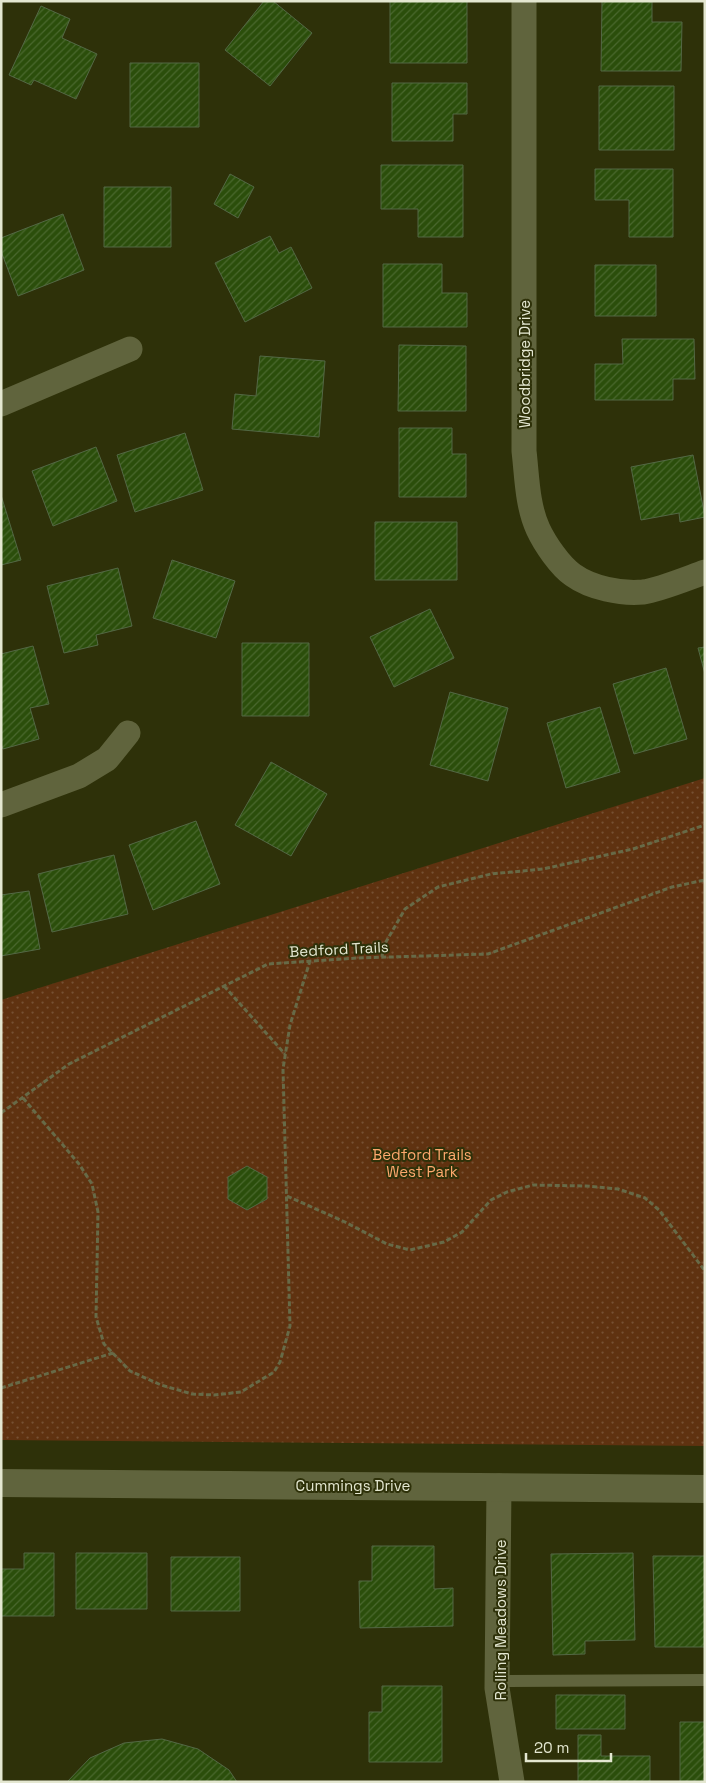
<svg xmlns="http://www.w3.org/2000/svg" width="706" height="1783" viewBox="0 0 706 1783" font-family="'Space Grotesk',sans-serif">
	<style>
		.park { fill: url(#park-dots) }
		.building { fill: url(#building-hatch); stroke: #536845 }
		.lines { fill: none; stroke-linecap: round; stroke-linejoin: round }
		.path { stroke: #676a47; stroke-width: 3; stroke-dasharray: 5 2.5; stroke-linecap: butt }
		.lane { stroke: #60643d; stroke-width: 12 }
		.street { stroke: #60643d; stroke-width: 25 }
		.secondary { stroke: #60643d; stroke-width: 28 }
		.labels { text-anchor: middle; dominant-baseline: central; stroke-width: 4; stroke-linejoin: round; paint-order: stroke }
		.street-label { font-size: 15px; fill: #e4e7d1; stroke: #2e3109 }
		.park-label { font-size: 15px; fill: #fea86e; stroke: #2e3109 }
	</style>
	<defs>
		<pattern id="park-dots" width="8" height="8" patternUnits="userSpaceOnUse" patternTransform="scale(1.25)"><rect width="8" height="8" fill="#5f3210"/><path d="M2 2h.1M6 6h.1" fill="none" stroke="#765032" stroke-width="1.8" stroke-linecap="round"/></pattern>
		<pattern id="building-hatch" width="6" height="6" patternUnits="userSpaceOnUse" patternTransform="scale(1.25)"><rect width="6" height="6" fill="#2b4e0b"/><path d="M-1 1l2-2M0 6l6-6M5 7l2-2" fill="none" stroke="#4a682e"/></pattern>
	</defs>
	<rect width="100%" height="100%" fill="#2e3109"/>
	<!-- park -->
	<path class="park" d="M705 778V1446L1 1440V1000Z"/>
	<!-- building -->
	<path class="building" d="M264 1H273L312 33 270 86 225 50Z
		M390 1H467V63H390Z
		M602 1H652V22H682L681 71H601Z
		M41 6 70 19 62 38 97 54 76 99 34 80 31 85 9 75Z
		M130 63H199V127H130Z
		M392 83H467V114H453V141H392Z
		M599 86H674V150H599Z
		M381 165H463V237H418V209H381Z
		M595 169H673V237H629V200H595Z
		M230 174 254 187 238 218 214 204Z
		M104 187H171V247H104Z
		M63 214 84 270 18 296 1 251V238Z
		M270 236 279 253 291 247 312 288 245 322 215 263Z
		M383 264H442V293H467V327H383Z
		M595 265H656V316H595Z
		M622 339H694L695 379H673V400H595V364H623Z
		M399 345 466 346V411H398Z
		M260 356 325 361 319 437 232 429 235 394 256 396Z
		M399 428H452V454H466V497H399Z
		M185 433 203 490 135 512 117 455Z
		M96 447 117 501 53 526 32 471Z
		M693 455 705 517 680 522 679 513 641 520 631 467Z
		M1 495 21 560 1 565Z
		M375 522H457V580H375Z
		M172 560 235 581 216 638 153 618Z
		M118 568 132 626 96 635 98 645 64 653 47 586Z
		M430 609 454 658 394 687 370 637Z
		M242 643H309V716H242Z
		M33 646 49 704 30 708 39 739 3 749 1 744V654Z
		M705 647V674L698 648Z
		M666 668 687 739 634 754 613 684Z
		M450 692 508 708 488 781 430 765Z
		M600 707 620 772 566 788 547 723Z
		M271 762 327 794 291 856 235 825Z
		M196 821 220 884 153 910 129 845Z
		M114 855 128 914 52 932 38 874Z
		M29 891 40 949 1 956V895Z
		M247 1166 267 1177V1199L247 1210 228 1199V1177Z
		M372 1546H434V1589L453 1588V1626L360 1628 359 1581H372Z
		M24 1553H54V1616H1V1569H24Z
		M76 1553H147V1609H76Z
		M633 1553 635 1640 585 1641V1654L553 1655 551 1554Z
		M653 1556H705V1647H655Z
		M171 1557H240V1611H171Z
		M382 1686H442V1762H369V1712H382Z
		M556 1695H625V1729H556Z
		M680 1722H705V1782H680Z
		M578 1735H601V1756H650V1782H578Z
		M162 1739 198 1749 229 1770 237 1782H67L90 1758 124 1743Z"/>
	<g class="lines">
		<!-- path -->
		<path class="path" d="M382 957 383 947 405 909 438 887 491 874 543 869 633 849 705 825
			M224 986 285 1054
			M23 1098 79 1164 92 1184 98 1212 96 1317 104 1344 130 1371 161 1385 192 1394 214 1395 241 1392 274 1372 280 1362 290 1326 283 1069 290 1025 310 961
			M1 1113 69 1064 268 964 357 958 488 954 672 887 705 880
			M287 1196 345 1222 387 1244 410 1250 444 1242 462 1232 491 1200 507 1192 533 1185 586 1186 618 1189 645 1198 659 1210 705 1271
			M1 1388 113 1353"/>
		<!-- lane -->
		<path class="lane" d="M497 1681 705 1680"/>
		<!-- street -->
		<path class="street" d="M524 1V451C527 476 527 505 538 529 545 544 560 566 573 575 591 588 621 594 643 592 659 590 688 578 705 572
			M1 404 130 349
			M1 805 79 776 107 759 128 733
			M499 1486 497 1688 512 1782"/>
		<!-- secondary -->
		<path class="secondary" d="M1 1483 705 1489"/>
	</g>
	<g class="labels">
		<!-- street labels -->
		<g class="street-label">
			<text transform="translate(524 364) rotate(-90)">Woodbridge Drive</text>
			<text transform="translate(339 949) rotate(-3)">Bedford Trails</text>
			<text x="353" y="1485">Cummings Drive</text>
			<text transform="translate(500 1620) rotate(-90)">Rolling Meadows Drive</text>
		</g>
		<!-- park labels -->
		<g class="park-label">
			<text x="422" y="1154">Bedford Trails<tspan x="422" dy="17">West Park</tspan></text>
		</g>
	</g>
	<!-- border -->
	<rect width="706" height="1783" fill="none" stroke="#e4e7d1" stroke-width="5"/>
	<!-- scale -->
	<path d="M526 1753v8h85v-8" fill="none" stroke="#e4e7d1" stroke-width="2.5"/>
	<text x="534" y="1753" font-size="15" fill="#e4e7d1" stroke="#2e3109" stroke-width="4" paint-order="stroke">20 m</text>
</svg>
